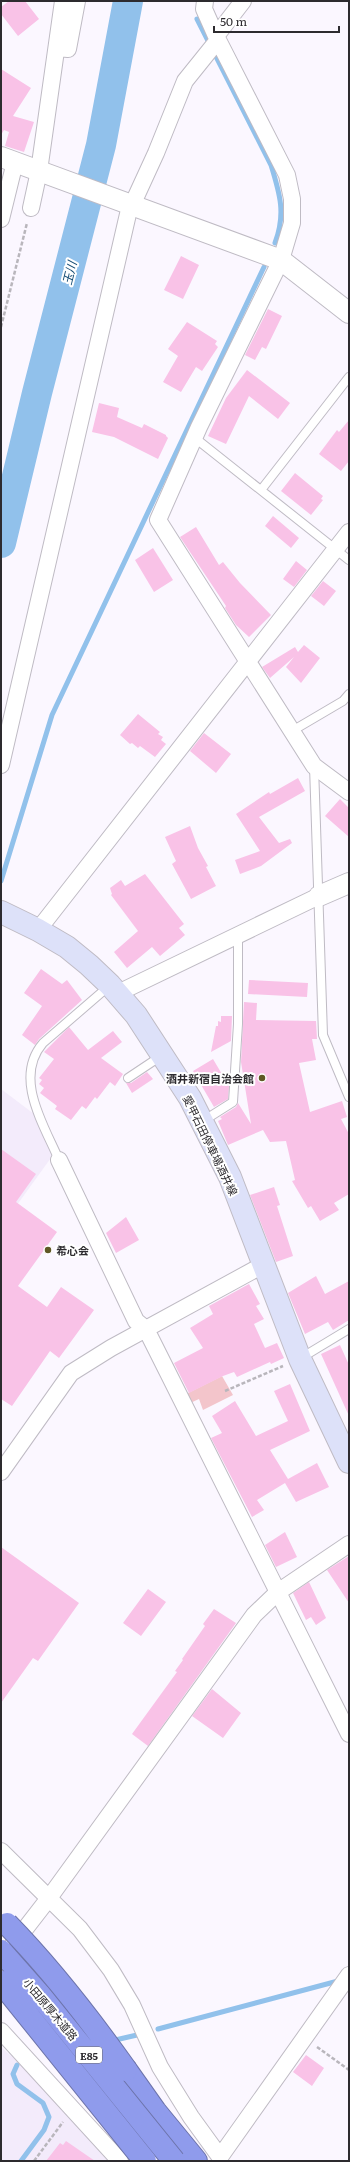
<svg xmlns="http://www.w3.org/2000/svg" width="350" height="2162" viewBox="0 0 350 2162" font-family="Literata,'Noto Sans JP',serif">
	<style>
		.built { fill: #f3ebfb }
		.green { fill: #f3c5cb }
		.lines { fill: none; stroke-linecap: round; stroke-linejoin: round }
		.stream { stroke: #91c1eb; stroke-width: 5 }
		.river { stroke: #91c1eb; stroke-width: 30 }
		.building { fill: #f9c2e7 }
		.service-casing { stroke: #bfbbc4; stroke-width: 10 }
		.minor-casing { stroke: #bfbbc4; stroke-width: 18 }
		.tertiary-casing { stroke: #bfbbc4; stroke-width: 22 }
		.secondary-casing { stroke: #bfbbc4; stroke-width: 24 }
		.motorway-casing { stroke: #6d74aa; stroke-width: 24 }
		.path { stroke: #b9b6bc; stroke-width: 2.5; stroke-dasharray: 4 2; stroke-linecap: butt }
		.service { stroke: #fff; stroke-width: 8 }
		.minor { stroke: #fff; stroke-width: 16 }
		.tertiary { stroke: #fff; stroke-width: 20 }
		.secondary { stroke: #dde1f9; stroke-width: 22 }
		.motorway { stroke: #8f9bec; stroke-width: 22 }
		.motorway-bridge-casing { stroke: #6d74aa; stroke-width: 24; stroke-linecap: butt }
		.motorway-bridge { stroke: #8f9bec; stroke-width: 22 }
		.poi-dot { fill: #5f5825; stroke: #fff; stroke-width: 1.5 }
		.labels { text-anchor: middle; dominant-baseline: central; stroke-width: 4; stroke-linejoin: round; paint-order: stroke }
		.shield { fill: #fff; stroke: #6c6b6d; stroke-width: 1 }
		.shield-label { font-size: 10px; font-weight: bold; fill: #2d2b2f }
		.poi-label { font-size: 11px; font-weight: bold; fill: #2d2b2f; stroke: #fff; text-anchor: end }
		.street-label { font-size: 11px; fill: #2d2b2f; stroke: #fff }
		.water-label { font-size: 12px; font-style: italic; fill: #164c74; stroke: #fff }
	</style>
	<rect width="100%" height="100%" fill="#fbf7ff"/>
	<!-- built -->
	<path class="built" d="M1 1089 34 1114 53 1155 1 1227Z
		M1 2047 33 2075 109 2161H1Z"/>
	<!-- green -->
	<path class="green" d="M222 1376 233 1395 203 1410 199 1399 188 1404 184 1395Z"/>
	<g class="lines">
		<!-- stream -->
		<path class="stream" d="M197 19 271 165C280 194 286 214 275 243
			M1 881 52 715 264 267
			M158 2029 338 1981
			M111 2041 137 2035
			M17 2065 13 2074 17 2084 43 2103 49 2117 44 2130 21 2161"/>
		<!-- river -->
		<path class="river" d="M1 543 37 393 101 145 128 1"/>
	</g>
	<!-- building -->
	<path class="building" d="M9 1H25L39 19 18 36 1 14V7Z
		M1 69 31 88 13 116 34 122 24 152 5 146 9 132 4 130 1 135Z
		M181 256 199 265 183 299 164 290Z
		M268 309 282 316 266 349 262 347 255 360 245 355Z
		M187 322 217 341 215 344 218 347 202 371 196 367 181 392 163 382 178 356 168 349Z
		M247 370 290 403 278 419 249 396 226 444 208 436 226 398Z
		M99 403 119 408 117 417 142 428 144 424 166 435V436L168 438 158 459 114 437 92 432Z
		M349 420V461L341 471 319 454 337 430 339 432Z
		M295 473 323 496 321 499 323 500 311 515 281 491Z
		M273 516 299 538 291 548 265 526Z
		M196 527 219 565 223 562 240 583 271 615 249 637 236 625 225 608 226 606 180 537Z
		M153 548 173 580 154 592 135 560Z
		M296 561 307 570 294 587 283 579Z
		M323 581 336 591 324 606 311 596Z
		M304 645 320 658 301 683 286 667 294 657 270 678 262 667 295 647 298 652Z
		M138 714 160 732 158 734 163 737 161 740 166 744 155 757 140 746 138 748 132 743 130 744 120 735Z
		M204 733 231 754 216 773 190 751Z
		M298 778 305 791 259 817 279 843 290 839 292 843 261 866 240 874 235 860 260 851 236 814 269 792 270 794Z
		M340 799 349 808V837L325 816Z
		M190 826 198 848 208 866 206 867 216 886 191 899 172 864 176 861 165 837Z
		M145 874 184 924 179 928 185 935 160 956 152 947 127 968 114 952 138 931 111 895 112 894 110 888 121 880 125 886Z
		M41 969 62 984 67 980 82 1000 39 1039 35 1045 22 1035 42 1006 24 993Z
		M249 980 308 983 307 997 248 994Z
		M244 1002 257 1003 256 1020 316 1021 317 1039H312L316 1060 299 1063 310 1112 342 1101 347 1117 341 1119 349 1134V1194L334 1203 339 1210 320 1221 311 1206 308 1208 292 1181 295 1180 286 1141 270 1142 263 1130 228 1145 218 1121 222 1119 220 1117 236 1107 238 1103 251 1124 241 1062Z
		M221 1016H232L231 1041 211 1052 216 1026H218V1021L221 1022Z
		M69 1027 88 1050 113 1031 122 1042 101 1058 123 1074 115 1086 110 1082 97 1099 95 1097 86 1109 82 1106 71 1120 55 1109 57 1106 40 1093 44 1088 39 1084 42 1080 39 1078 54 1059 44 1052Z
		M213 1059 229 1086 228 1099 214 1107 193 1071Z
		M147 1072 153 1079 132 1093 126 1083H131Z
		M1 1149 36 1174 16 1202 57 1232 18 1286 47 1307 61 1287 94 1310 59 1358 50 1351 12 1406 1 1399Z
		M274 1187 280 1205 277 1206 293 1256 276 1262 250 1195Z
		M126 1217 139 1240 116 1253 106 1233Z
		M316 1276 325 1294 349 1281V1320L333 1330 328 1322 305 1334 288 1293Z
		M249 1284 260 1304 256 1306 264 1319 254 1324 265 1348 277 1343 284 1358 271 1364 270 1362 237 1377 234 1372 223 1376 189 1393 174 1363 203 1348 190 1328 213 1314 209 1306Z
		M340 1345 349 1365V1416L321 1354Z
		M290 1384 310 1431 270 1450 288 1479 317 1463 329 1487 296 1502 285 1483 257 1500 264 1510 252 1517 211 1438 222 1433 212 1416 235 1401 256 1436 288 1421 274 1391Z
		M285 1532 297 1557 276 1567 265 1545Z
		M1 1547 79 1603 38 1661 33 1658 1 1703Z
		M349 1556V1603L327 1570Z
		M309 1582 326 1618 316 1625 311 1617 306 1620 293 1593Z
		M148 1589 166 1602 141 1636 123 1623Z
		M214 1609 236 1623 148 1746 132 1734 177 1672 175 1671 183 1660 182 1659 205 1626 203 1624Z
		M212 1689 241 1713 223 1738 192 1716Z
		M306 2055 324 2068 312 2086 293 2072Z
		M66 2141 95 2161H46L60 2143 63 2145Z"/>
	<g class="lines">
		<defs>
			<path id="service" d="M195 438 349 560
				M261 490 349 377
				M292 731 343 701 349 694
				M314 766 323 1035 349 1097
				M128 1078 161 1056
				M203 1121 233 1102 238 1024V936
				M59 1160C44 1125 13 1078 43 1043L109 986
				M301 1358 349 1329"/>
			<path id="minor" d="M205 1 204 9 216 36
				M243 1 216 36 287 175 292 199V223L281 260 199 427 158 520 314 766 349 792
				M57 48 68 49 77 1
				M31 208 39 171 63 1
				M1 219 15 162
				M1 765 128 214 156 153 185 81 218 40
				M38 930 349 532
				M118 993 319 896
				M59 1160 136 1321 146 1329 349 1734
				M1 1472 71 1373 111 1348 263 1265
				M1 1851 80 1929 111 1970 132 2005 160 2067 191 2117 220 2157 349 1975
				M1 1960 49 1898 254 1615 278 1592 349 1544
				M1 2031 120 2161"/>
			<path id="tertiary" d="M1 157 281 260 349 313
				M319 896 349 883"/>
			<path id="secondary" d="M1 912 38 930 67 947 89 965 110 985 136 1015 190 1098 230 1177 300 1359 349 1462"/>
			<path id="motorway" d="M126 2070 155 2111 196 2161"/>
		</defs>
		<!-- service casing -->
		<use href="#service" class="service-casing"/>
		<!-- minor casing -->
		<use href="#minor" class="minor-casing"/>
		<!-- tertiary casing -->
		<use href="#tertiary" class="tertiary-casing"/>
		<!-- secondary casing -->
		<use href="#secondary" class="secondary-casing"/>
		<!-- motorway casing -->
		<use href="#motorway" class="motorway-casing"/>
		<!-- path -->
		<path class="path" d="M1 327 27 223
			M225 1391 283 1366
			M317 2047 349 2070
			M34 2161 63 2122"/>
		<!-- service -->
		<use href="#service" class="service"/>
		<!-- minor -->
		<use href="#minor" class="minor"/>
		<!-- tertiary -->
		<use href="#tertiary" class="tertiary"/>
		<!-- secondary -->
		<use href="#secondary" class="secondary"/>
		<!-- motorway -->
		<use href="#motorway" class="motorway"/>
		<defs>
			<path id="motorway-bridge" d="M7 1924C52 1970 89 2018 126 2070
				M1 1951 39 1994 174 2161
				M1 1982 145 2161"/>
		</defs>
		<!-- motorway-bridge casing -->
		<use href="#motorway-bridge" class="motorway-bridge-casing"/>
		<!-- motorway-bridge -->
		<use href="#motorway-bridge" class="motorway-bridge"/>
	</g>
	<!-- markers -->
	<g class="poi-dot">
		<circle cx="262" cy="1078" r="4"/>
		<circle cx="48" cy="1250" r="4"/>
	</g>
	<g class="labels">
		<!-- shield labels -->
		<rect class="shield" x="76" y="2047" width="26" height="16" rx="3"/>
		<g class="shield-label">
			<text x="89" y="2055">E85</text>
		</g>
		<!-- poi labels -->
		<g class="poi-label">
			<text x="254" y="1078">酒井新宿自治会館</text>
			<text x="56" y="1250" text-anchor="start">希心会</text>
		</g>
		<!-- street labels -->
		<g class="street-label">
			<text transform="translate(211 1145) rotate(64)">愛甲石田停車場酒井線</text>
			<text transform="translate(51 2009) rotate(50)">小田原厚木道路</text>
		</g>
		<!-- water labels -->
		<g class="water-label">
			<text transform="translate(69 273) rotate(-76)">玉川</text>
		</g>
	</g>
	<!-- border -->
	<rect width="350" height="2162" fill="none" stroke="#2d2b2f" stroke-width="4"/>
	<!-- scale -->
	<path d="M214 26v6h125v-6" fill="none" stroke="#2d2b2f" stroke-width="2"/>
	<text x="220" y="26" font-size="12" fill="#2d2b2f" stroke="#ffffff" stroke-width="3" paint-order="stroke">50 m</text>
</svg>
